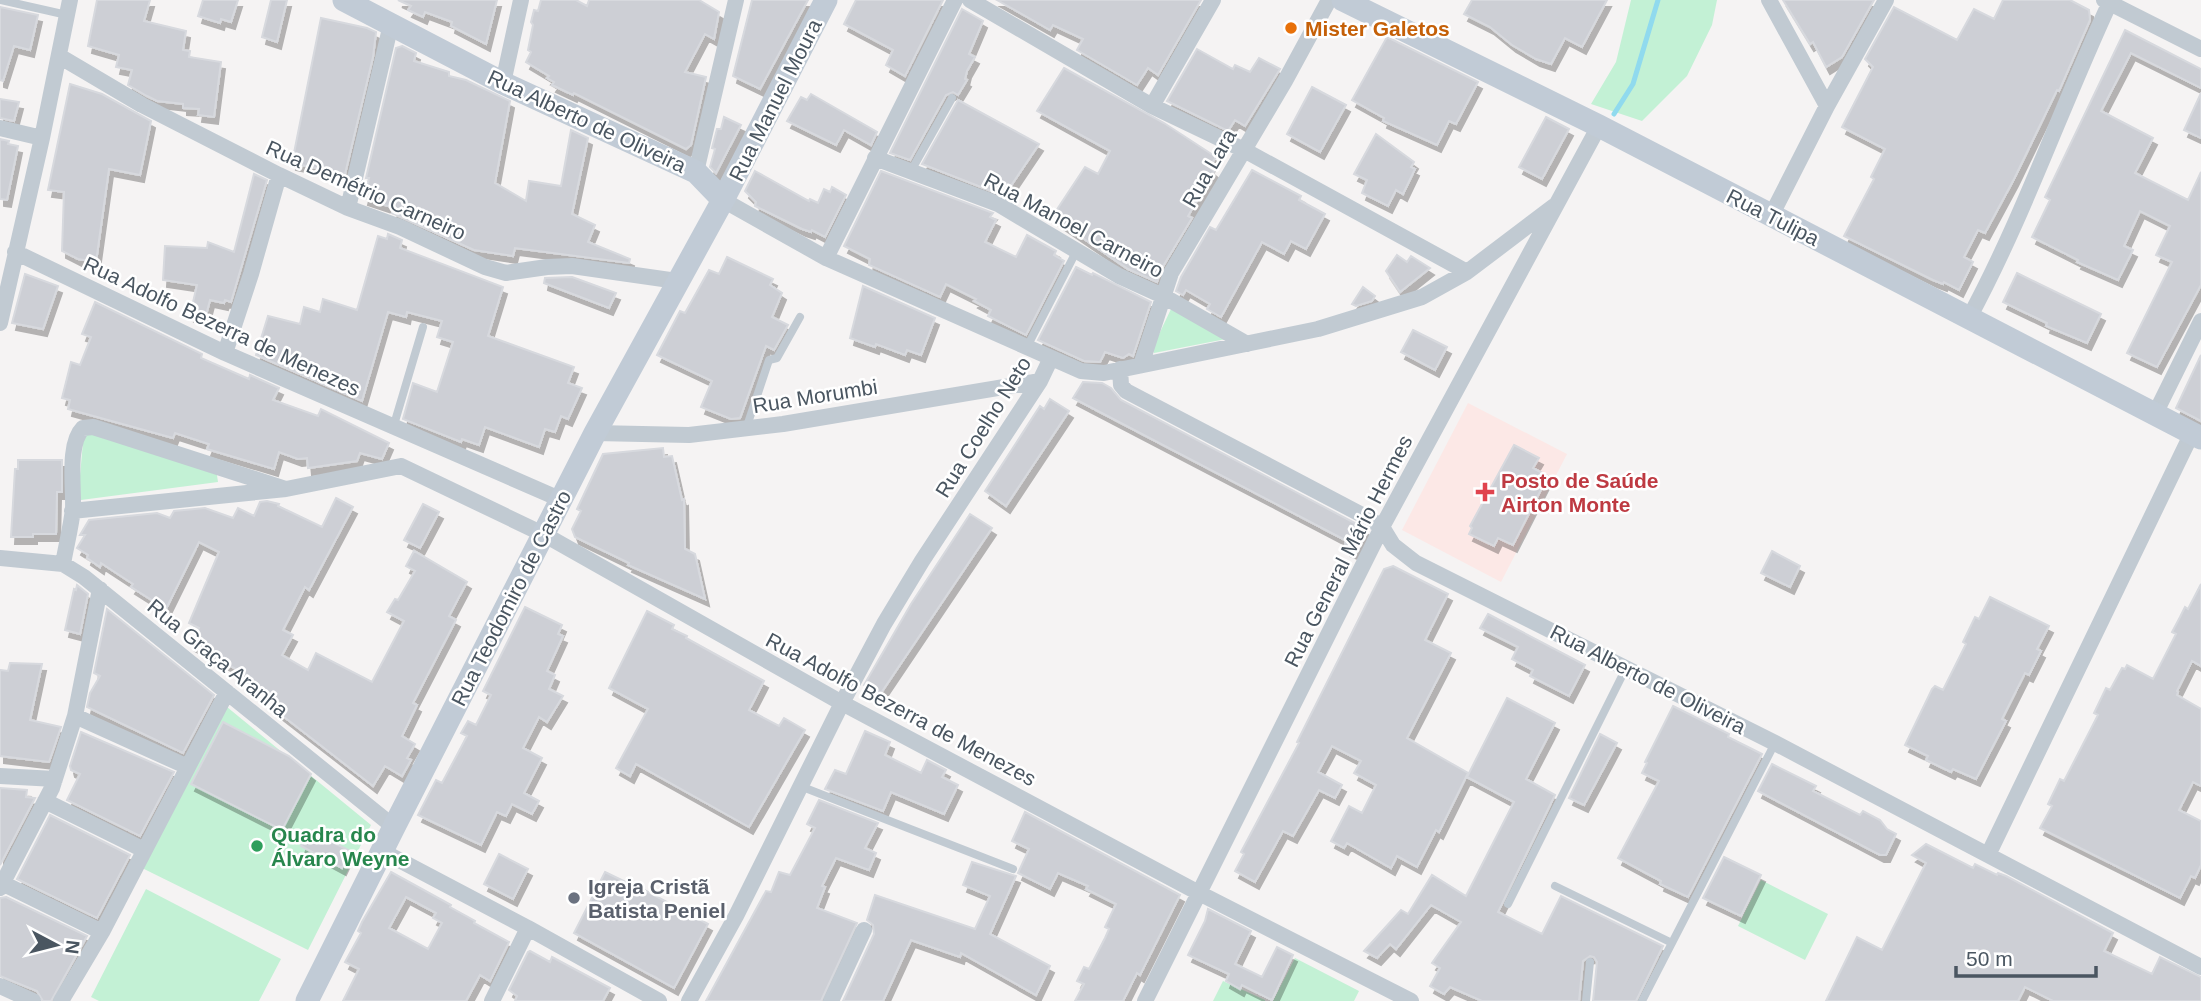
<svg xmlns="http://www.w3.org/2000/svg" width="2201" height="1001" viewBox="0 0 2201 1001" font-family="Arial,sans-serif">
	<style>
		.medical { fill: #fce8e6 }
		.green { fill: #c3f1d5 }
		.lines { fill: none; stroke-linecap: round; stroke-linejoin: round }
		.stream { stroke: #90daee; stroke-width: 5 }
		.building { fill: #cdcfd5; stroke: #d7d9de; stroke-width: 2; fill-rule: evenodd; filter: url(#shadow) }
		.lane { stroke: #c1cad2; stroke-width: 8 }
		.street { stroke: #c1cad2; stroke-width: 16 }
		.secondary { stroke: #c1cbd6; stroke-width: 23 }
		.food-dot { fill: #e8710a; stroke: #fff; stroke-width: 2.5 }
		.health-dot { fill: #e0444e; stroke: #fff; stroke-width: 2.5 }
		.leisure-dot { fill: #2e9e5b; stroke: #fff; stroke-width: 2.5 }
		.worship-dot { fill: #6b7280; stroke: #fff; stroke-width: 2.5 }
		.labels { text-anchor: middle; dominant-baseline: central; stroke-width: 5; stroke-linejoin: round; paint-order: stroke }
		.food-label { font-size: 21px; font-weight: bold; fill: #c56008; stroke: #fff; text-anchor: start }
		.street-label { font-size: 21px; fill: #4a5661; stroke: #fff }
		.health-label { font-size: 21px; font-weight: bold; fill: #be3a42; stroke: #fff; text-anchor: start }
		.leisure-label { font-size: 21px; font-weight: bold; fill: #27864d; stroke: #fff; text-anchor: start }
		.worship-label { font-size: 21px; font-weight: bold; fill: #5b616d; stroke: #fff; text-anchor: start }
	</style>
	<defs>
		<filter id="shadow"><feDropShadow dx="4" dy="7" stdDeviation="0" flood-color="#0004"/></filter>
	</defs>
	<rect width="100%" height="100%" fill="#f5f3f3"/>
	<!-- medical -->
	<path class="medical" d="M1468 403 1567 454 1501 582 1402 530Z"/>
	<!-- green -->
	<path class="green" d="M1631 0H1717L1712 25 1687 76 1642 121 1591 104 1616 62Z
		M1171 309 1231 338 1154 353 1152 349Z
		M90 433 216 469 218 482 81 500 78 498 83 442 84 437Z
		M227 707 371 825 308 950 142 868Z
		M1761 880 1828 914 1805 960 1738 926Z
		M146 889 281 959 259 1001H99L91 997Z
		M1295 958 1359 991 1354 1001H1273Z
		M1223 981 1265 1000V1001H1213Z"/>
	<g class="lines">
		<!-- stream -->
		<path class="stream" d="M1614 114 1633 84 1658 0"/>
	</g>
	<!-- building -->
	<path class="building" d="M97 0H150L144 21 186 31 183 50 190 51 189 57 221 62 214 117 198 115 199 109 183 108V104L157 101 147 96 128 85 132 70 116 67 119 55 88 46Z
		M203 0H238L231 22 221 19 220 23 198 16Z
		M271 0H287L277 42 262 37Z
		M398 0H497L486 44 451 26 452 22 425 12 423 17 408 10 411 6Z
		M541 0H576L587 6 589 0H699L719 12 714 39 705 34 685 72 706 77 691 145 686 149 574 93 573 95 552 85 554 82 547 78 549 76 526 62 531 52 528 50 533 25 531 22 534 10 538 11Z
		M752 0H808L760 89 733 76Z
		M856 0H943L905 76 886 65 893 50 844 24Z
		M997 0H1201L1158 75 1148 68 1137 85 1077 50 1083 39 1053 25 1050 30Z
		M1472 0H1607L1582 47 1565 38 1551 64 1536 59 1512 45 1490 27 1464 14Z
		M1783 0H1874L1842 57 1826 67 1813 42 1810 44Z
		M2003 0H2070L2089 10 2090 20 2059 91 2057 90 2014 179 1985 233 1978 230 1964 257 1973 262 1959 290 1944 282 1943 284 1933 280 1844 236 1874 179 1871 177 1885 149 1842 127 1873 67 1865 59 1894 7 1957 40 1974 9 1994 19Z
		M0 7 38 15 30 50 14 46 3 81 0 80Z
		M962 9 983 21 969 54 975 57 967 71 965 79 967 80 958 95 953 92 946 95 910 160 890 153Z
		M321 18 367 28 376 32 373 57 345 174 292 163Z
		M2125 30 2201 69V88L2131 53 2101 111 2153 138 2135 173 2188 200 2201 172V285L2157 367 2127 353 2172 262 2156 255 2170 226 2140 211 2124 246 2133 250 2118 280 2077 262 2078 260 2032 237 2050 200 2045 197Z
		M1387 37 1478 82 1456 124 1449 121 1437 145 1383 121 1384 118 1352 100Z
		M402 46 416 53 414 61 449 72V76L466 80 510 101 495 183 526 201 529 181 561 186 571 130 588 138 572 214 595 225 588 242 630 259 629 263 515 248 513 256 474 250 392 213 394 208 364 198 369 178H366L396 48Z
		M1197 49 1233 69 1235 65 1250 72 1259 58 1280 69 1245 126 1235 120 1228 131 1167 101Z
		M1064 68 1164 123 1216 157 1209 167 1214 171 1188 216 1192 218 1162 268 1157 282 1128 269 1052 217 1085 167 1098 174 1110 151 1037 111Z
		M70 84 102 94 151 121 140 175 109 169 96 262 78 259 62 251 64 192 48 190Z
		M1312 87 1346 105 1320 152 1287 134Z
		M2201 93V138L2184 130Z
		M811 94 877 132 871 145 844 130 836 145 787 121 801 97 807 100Z
		M0 99 19 102 14 121 0 118Z
		M958 100 1039 144 1004 196 922 164Z
		M724 117 741 125 716 173 710 167 715 149 712 148 717 129H721Z
		M1546 117 1569 129 1542 179 1519 167Z
		M1376 134 1414 162 1411 167 1415 169 1403 194 1396 190 1388 206 1362 193 1367 180 1354 174Z
		M0 139 9 141 8 144 18 146 7 200 0 199Z
		M1252 170 1301 196 1299 200 1325 214 1306 249 1291 241 1284 254 1262 242 1221 317 1207 309 1210 304 1186 290 1183 295 1176 291 1181 277 1210 227 1216 230Z
		M755 171 809 201 810 199 818 203 824 189 830 192 832 187 846 195 825 237 812 230 811 232 802 229 755 206 756 202 745 191Z
		M881 171 993 213 990 217 996 220 985 242 1016 257 1027 235 1056 251 1054 255 1064 261 1026 335 988 316 991 310 974 301 976 299 946 284 940 297 869 265 870 259 844 246Z
		M254 174 267 180 231 302 225 300 224 303 210 300 205 319 190 315 197 285 163 280 165 246 207 248 208 242 234 252Z
		M388 234 402 240 400 248 503 287 488 336 574 367 568 383 582 388 568 419 561 416 555 432 545 429 539 447 485 427 479 445 462 439 461 442 403 419 413 383 437 392 453 342 437 337 442 321 407 312 406 317 388 312 362 401 256 355 268 316 300 324 304 307 320 312 323 299 357 310 378 236 387 239Z
		M1397 255 1407 262 1411 256 1430 268 1400 292 1386 271Z
		M727 257 773 279 770 285 782 293 772 317 788 325 774 350 766 346 740 418 731 419 701 407 712 381 657 355 680 311 685 313 709 270 719 274Z
		M1076 267 1092 275 1093 273 1151 302 1133 356 1129 354 1123 358 1105 352 1100 362 1084 361 1038 340Z
		M2017 273 2101 314 2087 343 2046 326 2047 323 2003 302Z
		M25 274 58 286 43 329 12 323Z
		M572 277 616 293 609 308 544 283 545 278Z
		M863 286 935 318 921 355 907 350 905 355 876 344 875 347 850 338Z
		M1363 287 1375 296 1372 301 1356 306 1352 304Z
		M95 302 202 354 201 358 249 379 250 375 279 388 273 400 318 416 321 409 389 443 382 459 360 453 357 461 308 468 307 458 298 459 279 452 274 469 207 449 209 444 175 433 173 438 68 409 70 400 62 398 71 362 80 365 91 337 82 334Z
		M1413 330 1447 347 1435 370 1401 352Z
		M2201 355V421L2176 408Z
		M1083 382 1102 383 1111 388 1121 400 1368 530 1356 553 1346 549 1345 540 1073 398Z
		M1050 399 1069 411 1006 506 985 491 1040 406 1044 409Z
		M1514 445 1539 458 1533 468 1548 476 1513 545 1498 538 1494 546 1469 534 1472 528 1470 526Z
		M663 448 664 457 672 456 682 500 684 499 685 549 695 554 705 599 628 565 629 563 575 537 572 529 581 511 577 509 603 454Z
		M18 460H62V492H57L56 534H33V537H11L15 469H18Z
		M336 498 353 507 309 590 305 587 283 630 293 635 282 655 308 670 316 653 372 682 404 621 387 612 395 599 398 600 415 571 406 566 414 551 467 582 449 616 456 620 413 703 417 705 402 736 415 744 407 758 411 760 402 776 385 766 373 786 270 706 272 702 245 686 250 677 191 644 199 628 189 623 219 552 199 542 166 609 131 587 133 584 101 563 100 567 87 558 88 555 77 548 85 535H80L89 520 157 513 170 518 174 511 205 508 233 518 238 508 254 516 260 502 267 501 279 504 278 506 322 527Z
		M423 504 439 512 420 548 404 540Z
		M970 514 992 528 881 693 864 685 911 604Z
		M1772 551 1800 566 1790 587 1761 573Z
		M1393 566 1448 594 1425 640 1451 653 1407 738 1468 773 1439 832 1436 830 1417 867 1397 856 1391 868 1347 843 1344 848 1331 841 1349 806 1362 813 1376 785 1354 773 1361 761 1332 746 1318 772 1342 785 1335 798 1319 790 1293 836 1283 831 1255 882 1235 871 1244 854 1241 852 1299 743 1297 742 1384 569Z
		M2201 584V666L2192 661 2177 691 2178 692 2177 695 2201 709V786L2193 782 2179 810 2201 821V865L2195 878 2191 876 2180 898 2040 828 2052 806 2048 804 2060 779 2064 781 2098 715 2094 713 2106 688 2110 690 2122 668 2125 669 2127 665 2153 679 2176 634 2172 632 2180 617 2185 607 2188 609Z
		M77 585 88 594 80 634 65 630 74 589 76 590Z
		M1990 597 2049 626 2037 649 2041 651 2029 675 2025 673 2002 719 2006 721 1976 779 1953 769 1951 772 1926 760 1928 756 1905 745 1932 689 1935 686 1943 690 1966 644 1963 642 1975 617 1979 619Z
		M525 607 562 625 558 634 563 636 547 671 555 675 549 689 563 696 547 722 539 717 523 748 542 758 524 793 539 801 532 814 512 804 506 816 497 812 481 845 418 815 436 780 442 783 467 736 461 733 468 721 476 725 491 695 483 691Z
		M107 609 214 695 183 753 87 707 90 693 100 676 94 673Z
		M647 611 674 625 672 629 687 636 686 638 764 681 749 710 779 726 784 718 805 730 749 827 636 764 630 776 616 768 648 709 609 688Z
		M1488 614 1585 665 1569 696 1530 676 1533 670 1512 659 1518 647 1480 628Z
		M10 663 42 664 30 720 61 727 49 762 0 756V670L8 671Z
		M1507 698 1555 723 1526 779 1555 795 1498 912 1542 934 1561 896 1663 946 1636 1001H1593L1597 962 1594 957 1590 956 1583 961 1579 1001H1482L1450 987 1444 994 1430 986 1440 968 1432 963 1461 922 1431 905 1396 949 1390 944 1377 958 1364 951 1401 910 1408 914 1432 875 1466 896 1514 802 1467 777Z
		M1673 706 1729 734 1728 737 1762 754 1688 897 1660 884 1661 881 1618 858 1659 781 1642 773 1647 763 1645 762Z
		M223 722 289 756 311 774 282 830 191 784Z
		M865 731 890 742 885 755 921 773 927 760 946 770 942 777 958 785 944 814 891 792 883 811 825 789 835 770 846 774Z
		M81 732 174 772 140 836 67 800 80 774 71 770 70 766Z
		M1600 734 1617 743 1584 805 1569 798Z
		M1772 764 1816 786 1813 791 1860 815 1863 811 1880 820 1887 829 1896 834 1886 855H1880L1758 791Z
		M0 788 27 790 26 797 35 798 0 865Z
		M819 800 878 823 865 848 876 853 869 870 836 858 822 886 825 887 817 908 857 923 821 1001H706L766 891 771 892 779 872 790 875 815 828 807 824Z
		M1025 812 1180 895 1140 975 1137 973 1123 1001H1075L1084 984 1077 981 1084 967 1089 969 1105 938 1109 929 1105 927 1116 904 1086 889 1088 886 1058 873 1050 889 1018 873 1029 849 1012 841Z
		M50 815 130 855 97 918 17 879Z
		M309 830 350 851 342 868 301 846Z
		M1926 844 1973 868 1975 864 1997 875 1998 873 2006 876 2113 933 2104 951 2152 974 2160 957 2201 977V1001H2053L2025 987 2018 1001H1826L1857 937 1882 950 1926 863 1912 855Z
		M499 854 528 869 513 899 484 884Z
		M1724 857 1761 875 1741 916 1703 898Z
		M972 862 1016 876 990 934 1050 966 1036 995 961 953 960 957 911 940 883 1001H843L874 934 873 925 867 920 875 895 975 929 990 896 963 885Z
		M391 872 451 905 450 907 475 921 474 923 509 942 490 981 480 975 466 1001H343L359 969 345 962 361 933 358 931 362 922ZM406 897 436 913 433 918 442 923 428 949 389 928Z
		M605 872 636 887 637 886 708 924 674 988 574 933Z
		M6 897 87 936 51 1001H43L37 991 0 976V898Z
		M1208 909 1251 931 1235 964 1262 977 1277 947 1293 955 1272 1000 1242 985 1240 989 1226 981 1229 974 1188 955 1205 921Z
		M530 951 550 962 552 957 610 988 603 1001H515L517 996 509 990 528 952Z"/>
	<g class="lines">
		<!-- lane -->
		<path class="lane" d="M1 0 67 15
			M911 171 952 98
			M1027 347 1077 250
			M393 428 423 327
			M746 429 769 360 777 358 800 317
			M800 786 1013 869
			M1555 886 1672 943
			M1508 904 1626 668
			M1586 1001 1590 962
			M1642 1001 1775 743"/>
		<!-- street -->
		<path class="street" d="M970 0 1152 106 1244 150 1467 272
			M1769 0 1827 106
			M2104 0 2201 49
			M59 56 142 105 279 175 348 208 400 227 485 267 506 273 547 267 572 266 677 281
			M503 83 521 0
			M1152 106 1213 0
			M0 128 42 138
			M875 158 998 204 1119 276 1163 296 1247 344
			M696 172 736 0
			M723 200 826 258 1081 371 1104 373 1318 329 1422 297 1467 272 1554 206
			M348 208 391 24
			M1771 216 1827 106 1886 0
			M15 252 225 353 562 500
			M826 258 955 0
			M1969 318C2024 216 2062 105 2111 0
			M0 323 42 138 70 0
			M225 353 251 274 279 175
			M1141 365 1171 273 1285 81 1329 0
			M1120 369 1121 385 1126 391 1366 517 1382 527 1393 545 1416 563 1775 743 2201 967
			M2155 414 2201 321
			M595 433 689 435 783 424 1040 381
			M401 466 545 535 842 703 1199 893 1411 1001
			M72 511 286 489 401 466
			M0 558 63 564 84 577 394 827
			M63 564C66 546 71 527 73 509 74 487 67 444 83 428L93 427 109 432 286 489
			M75 716 188 767
			M0 776 55 779
			M45 801 144 850
			M382 851 528 928 659 1001
			M1988 855 2192 433
			M2 883 102 932
			M0 888 52 788 75 716 100 589
			M0 986 33 1001
			M61 1001 102 932 227 692
			M492 1001 528 928
			M689 1001 736 916 842 703 884 624 922 561 1040 381 1051 358
			M831 1001 864 930
			M1145 1001 1382 527 1599 126"/>
		<!-- secondary -->
		<path class="secondary" d="M344 0 503 83 696 172 723 200
			M1343 0 1599 126 2201 438
			M307 1001 394 827 595 433 723 200 826 0"/>
	</g>
	<!-- markers -->
	<circle class="food-dot" cx="1291" cy="28" r="7"/>
	<path class="health-dot" d="M1481.5 481.5h7v7h7v7h-7v7h-7v-7h-7v-7h7z"/>
	<circle class="leisure-dot" cx="257" cy="846" r="7"/>
	<circle class="worship-dot" cx="574" cy="898" r="7"/>
	<g class="labels">
		<!-- food labels -->
		<g class="food-label">
			<text x="1305" y="28">Mister Galetos</text>
		</g>
		<!-- street labels -->
		<g class="street-label">
			<text transform="translate(775 100) rotate(-63)">Rua Manuel Moura</text>
			<text transform="translate(587 121) rotate(25)">Rua Alberto de Oliveira</text>
			<text transform="translate(1209 168) rotate(-60)">Rua Lara</text>
			<text transform="translate(366 190) rotate(24)">Rua Demétrio Carneiro</text>
			<text transform="translate(1773 217) rotate(27)">Rua Tulipa</text>
			<text transform="translate(1074 225) rotate(28)">Rua Manoel Carneiro</text>
			<text transform="translate(222 326) rotate(25)">Rua Adolfo Bezerra de Menezes</text>
			<text transform="translate(815 396) rotate(-9)">Rua Morumbi</text>
			<text transform="translate(983 427) rotate(-58)">Rua Coelho Neto</text>
			<text transform="translate(1348 551) rotate(-63)">Rua General Mário Hermes</text>
			<text transform="translate(511 598) rotate(-63)">Rua Teodomiro de Castro</text>
			<text transform="translate(218 658) rotate(39)">Rua Graça Aranha</text>
			<text transform="translate(1648 679) rotate(27)">Rua Alberto de Oliveira</text>
			<text transform="translate(901 709) rotate(28)">Rua Adolfo Bezerra de Menezes</text>
		</g>
		<!-- health labels -->
		<g class="health-label">
			<text x="1501" y="480">Posto de Saúde<tspan x="1501" dy="24">Airton Monte</tspan></text>
		</g>
		<!-- leisure labels -->
		<g class="leisure-label">
			<text x="271" y="834">Quadra do<tspan x="271" dy="24">Álvaro Weyne</tspan></text>
		</g>
		<!-- worship labels -->
		<g class="worship-label">
			<text x="588" y="886">Igreja Cristã<tspan x="588" dy="24">Batista Peniel</tspan></text>
		</g>
	</g>
	<!-- north arrow -->
	<g transform="translate(56 945) rotate(97)" stroke="#ffffff" stroke-width="5" paint-order="stroke">
	<path d="M0-5L12 26L0 18L-12 26Z" fill="#4a5661"/>
	<text y="-10" font-size="19" font-weight="bold" text-anchor="middle" fill="#4a5661">N</text>
	</g>
	<!-- scale -->
	<path d="M1956 966v10h140v-10" fill="none" stroke="#4a5661" stroke-width="3.5"/>
	<text x="1966" y="966" font-size="21" fill="#4a5661" stroke="#ffffff" stroke-width="5" paint-order="stroke">50 m</text>
</svg>
